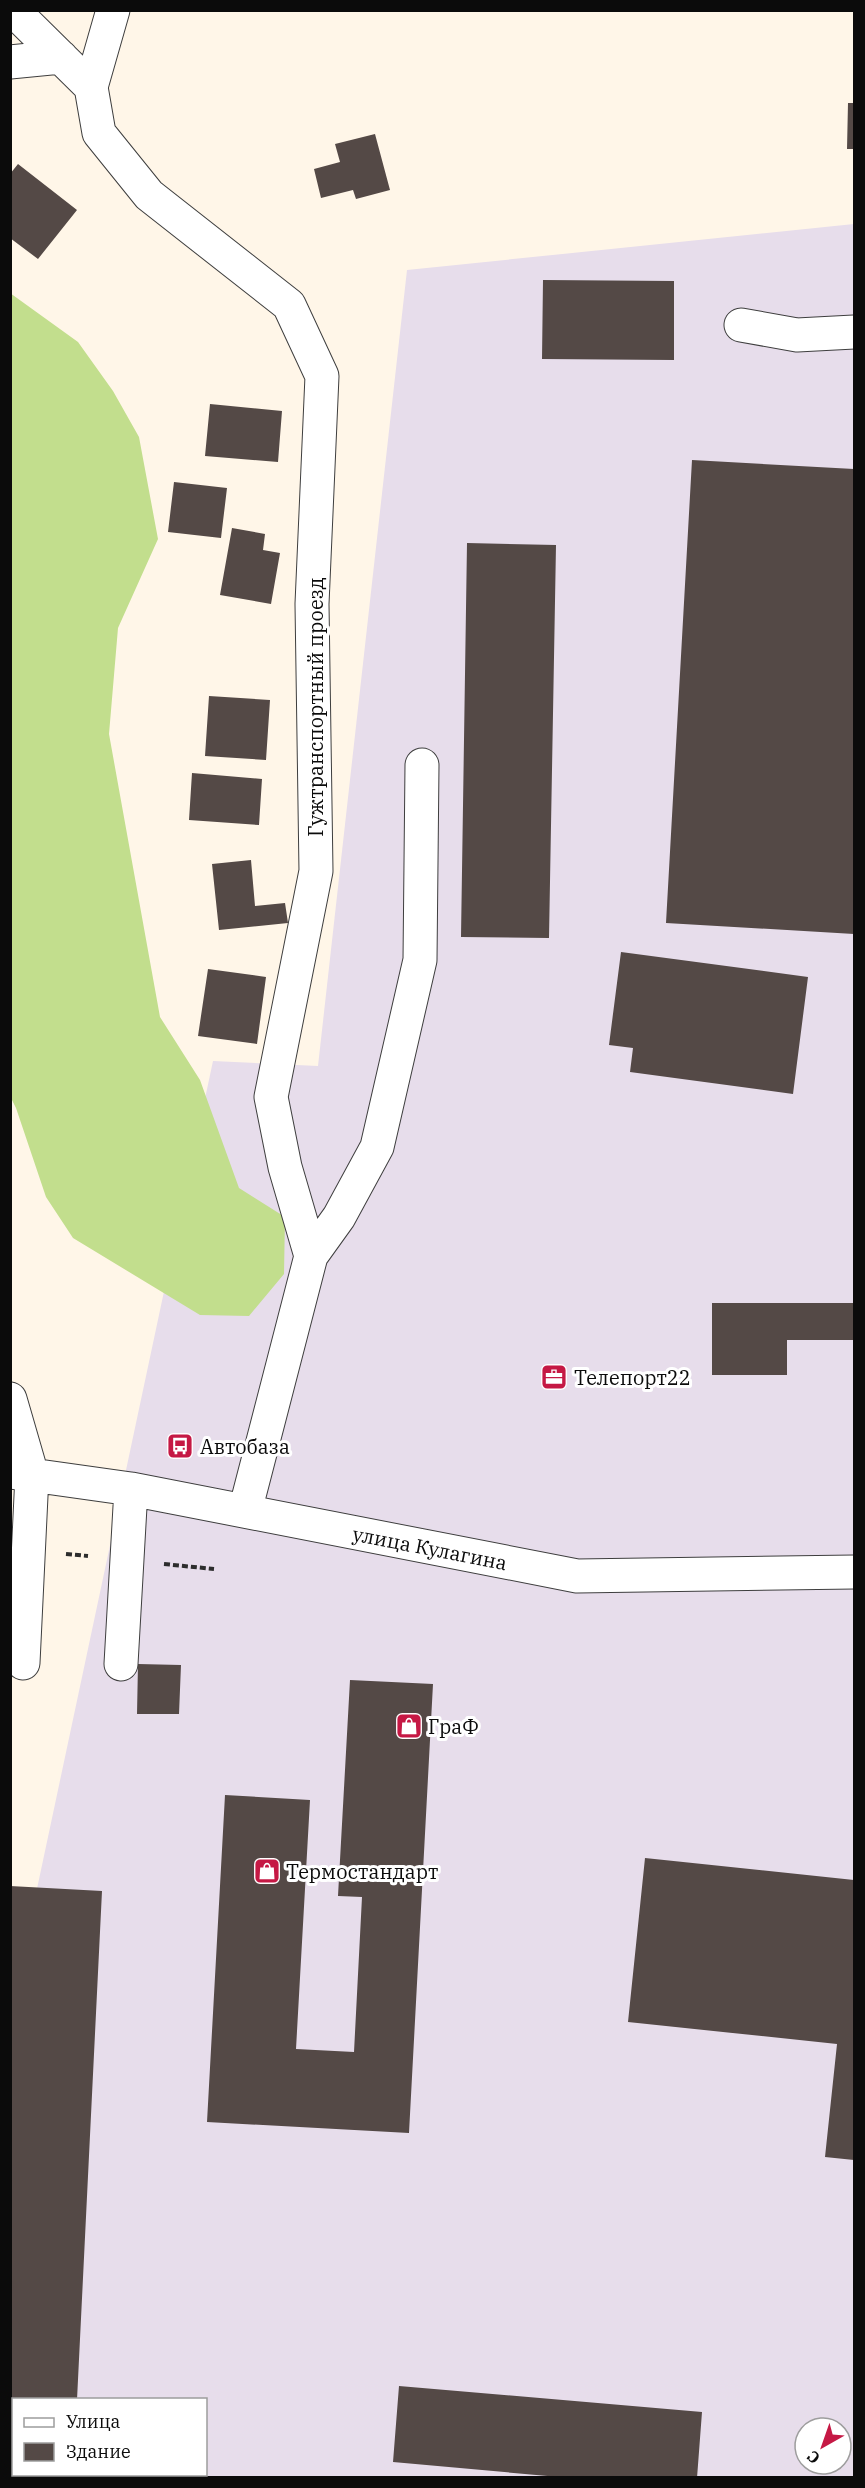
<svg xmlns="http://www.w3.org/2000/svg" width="865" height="2488" viewBox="0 0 865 2488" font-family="'IBM Plex Serif',serif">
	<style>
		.industrial { fill: #e7ddeb; fill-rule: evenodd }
		.forest { fill: #c2de8d }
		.building { fill: #544946 }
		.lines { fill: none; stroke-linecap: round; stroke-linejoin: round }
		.minor-casing { stroke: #3e3e3e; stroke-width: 35 }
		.path { stroke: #2d2d2d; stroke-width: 4; stroke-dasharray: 6 3; stroke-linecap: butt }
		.minor { stroke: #fff; stroke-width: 33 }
		.labels { text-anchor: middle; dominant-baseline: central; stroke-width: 6; stroke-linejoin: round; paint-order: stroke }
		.street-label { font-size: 20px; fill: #0b0b0b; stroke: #fff }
		.poi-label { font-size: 20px; fill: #0b0b0b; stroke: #fff; text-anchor: start }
	</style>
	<rect width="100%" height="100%" fill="#fff6e8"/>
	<!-- industrial -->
	<path class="industrial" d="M854 224V2477L11 2478V2011L213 1061 318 1066 407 270ZM14 2400H206V2474H14ZM805 2428H841V2464H805Z"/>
	<!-- forest -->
	<path class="forest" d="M10 293 78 342 113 391 139 437 158 539 118 628 109 734 160 1017 200 1080 239 1188 285 1217 284 1274 249 1316 200 1315 73 1238 46 1197 16 1108 11 1098Z"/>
	<!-- building -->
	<path class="building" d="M848 103H854V149H847Z
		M375 134 390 190 356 199 353 190 321 198 314 169 340 162 335 144Z
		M18 164 77 210 38 259 10 238V174Z
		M543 280 674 281V360L542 359Z
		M210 404 282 411 278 462 205 456Z
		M692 460 854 469V934L666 923Z
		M174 482 227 488 221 538 168 532Z
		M232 528 265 534 263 550 280 553 271 604 220 595Z
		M467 543 556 545 549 938 461 937Z
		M209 696 270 700 266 760 205 756Z
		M192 773 262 779 259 825 189 820Z
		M251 860 255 906 285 903 288 923 219 930 212 864Z
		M621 952 808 977 793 1094 630 1072 633 1048 609 1045Z
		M208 969 266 977 257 1044 198 1036Z
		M712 1303H854V1340H787V1375H712Z
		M138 1664 181 1665 179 1714H137Z
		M350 1680 433 1684 409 2133 207 2122 225 1795 310 1800 296 2049 354 2052 362 1897 338 1896Z
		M645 1858 854 1880V2160L825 2157 837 2044 628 2022Z
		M10 1886 102 1891 77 2400H14V2474H73V2478H10Z
		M399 2386 702 2412 697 2478H570L393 2462Z"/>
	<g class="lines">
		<defs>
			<path id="minor" d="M13 10 91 87 99 133 149 195 289 305 322 376 312 604 316 871 271 1097 285 1167 311 1256 245 1511
				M10 62 61 57
				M91 87 113 10
				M741 325 797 335 854 332
				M311 1256 339 1217 377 1147 420 960 422 765
				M10 1399 32 1475 23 1663
				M10 1472 131 1489 577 1576 854 1572
				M121 1664 131 1489"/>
		</defs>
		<!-- minor casing -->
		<use href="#minor" class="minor-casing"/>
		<!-- path -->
		<path class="path" d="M66 1554 88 1556
			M164 1564 214 1569"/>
		<!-- minor -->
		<use href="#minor" class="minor"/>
	</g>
	<!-- icons -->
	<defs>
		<symbol id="office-square" viewBox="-11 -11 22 22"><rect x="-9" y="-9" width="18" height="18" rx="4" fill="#c51844" stroke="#fff"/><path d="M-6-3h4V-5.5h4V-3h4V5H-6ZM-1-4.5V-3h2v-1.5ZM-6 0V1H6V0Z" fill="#fff"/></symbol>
		<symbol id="bus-square" viewBox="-11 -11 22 22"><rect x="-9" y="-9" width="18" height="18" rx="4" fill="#c51844" stroke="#fff"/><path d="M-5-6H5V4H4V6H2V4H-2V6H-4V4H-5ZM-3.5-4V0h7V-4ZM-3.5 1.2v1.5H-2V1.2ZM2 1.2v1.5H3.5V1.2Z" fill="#fff"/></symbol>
		<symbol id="shop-square" viewBox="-11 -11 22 22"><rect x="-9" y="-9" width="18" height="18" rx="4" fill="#c51844" stroke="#fff"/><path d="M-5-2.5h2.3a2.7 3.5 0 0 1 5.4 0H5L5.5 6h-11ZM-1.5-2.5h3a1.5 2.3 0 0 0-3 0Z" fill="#fff"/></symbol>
	</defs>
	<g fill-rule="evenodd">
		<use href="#office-square" x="539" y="1362" width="30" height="30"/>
		<use href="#bus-square" x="165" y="1431" width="30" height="30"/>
		<use href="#shop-square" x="394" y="1711" width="30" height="30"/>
		<use href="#shop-square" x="252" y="1856" width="30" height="30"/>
	</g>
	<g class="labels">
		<!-- street labels -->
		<g class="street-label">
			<text transform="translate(315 707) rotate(-90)">Гужтранспортный проезд</text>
			<text transform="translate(430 1548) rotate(11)">улица Кулагина</text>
		</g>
		<!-- poi labels -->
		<g class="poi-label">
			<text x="574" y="1377">Телепорт22</text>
			<text x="200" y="1446">Автобаза</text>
			<text x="428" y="1726">ГраФ</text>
			<text x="286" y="1871">Термостандарт</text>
		</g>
	</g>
	<!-- border -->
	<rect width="865" height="2488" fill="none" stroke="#0b0b0b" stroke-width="24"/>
	<!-- legend -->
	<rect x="12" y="2398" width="195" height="78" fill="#ffffff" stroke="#9d9d9d" stroke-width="1.5"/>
	<rect x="24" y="2418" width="30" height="9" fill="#ffffff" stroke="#9d9d9d" stroke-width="1.5"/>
	<text x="66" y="2428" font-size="18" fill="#0b0b0b">Улица</text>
	<rect x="24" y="2443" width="30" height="18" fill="#544946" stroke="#9d9d9d" stroke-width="1.5"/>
	<text x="66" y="2458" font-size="18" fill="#0b0b0b">Здание</text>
	<!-- north arrow -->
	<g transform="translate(823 2446) rotate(220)"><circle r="28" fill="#ffffff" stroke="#9d9d9d" stroke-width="1.5"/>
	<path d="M0-4.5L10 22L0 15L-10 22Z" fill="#c51844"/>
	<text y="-9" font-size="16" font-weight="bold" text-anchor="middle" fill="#0b0b0b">С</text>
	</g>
</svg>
